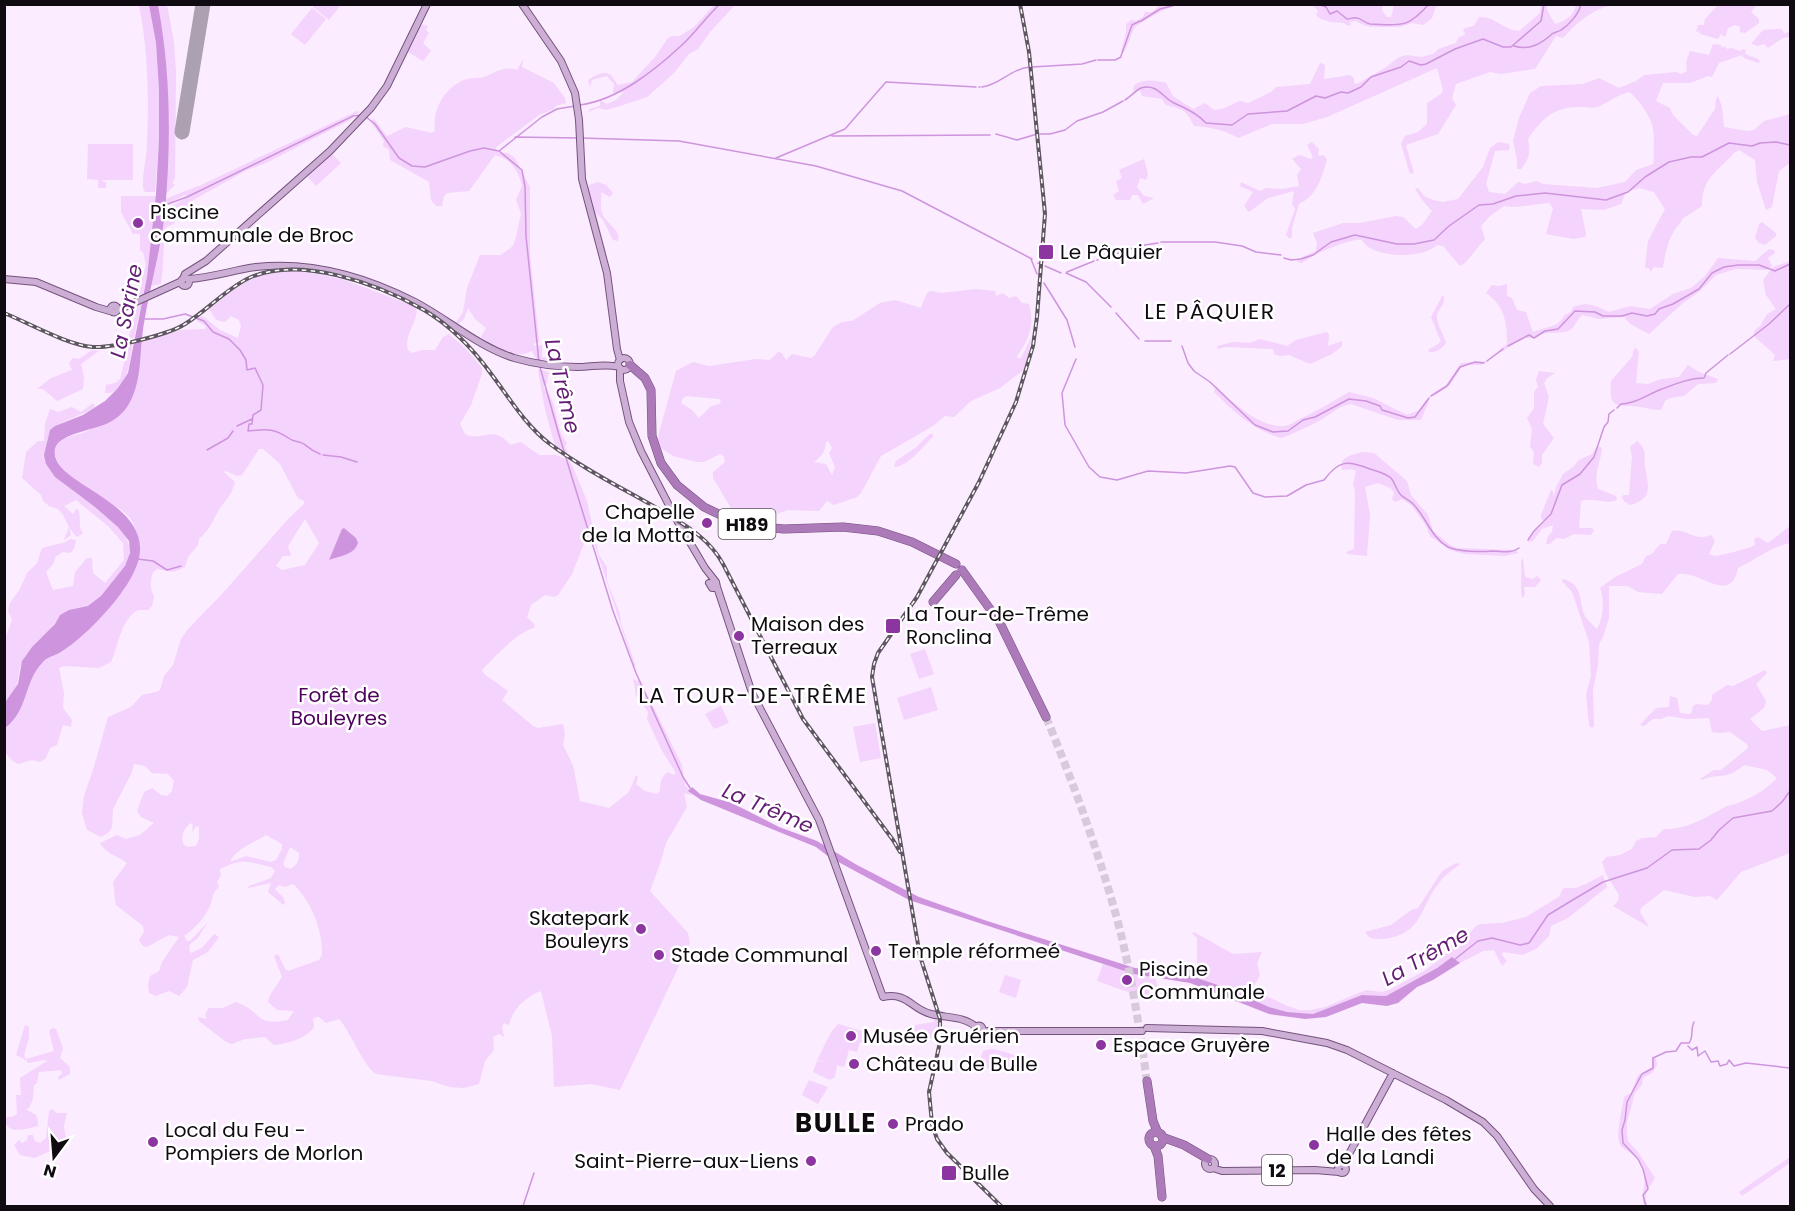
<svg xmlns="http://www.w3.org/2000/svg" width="1795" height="1211" viewBox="0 0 1795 1211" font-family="Poppins,sans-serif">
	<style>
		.green { fill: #f4d3fc; fill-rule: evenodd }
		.water { fill: #ce94dd }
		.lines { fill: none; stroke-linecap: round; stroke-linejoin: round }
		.stream { stroke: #ce94dd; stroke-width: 1.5 }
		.runway { stroke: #aca1b0; stroke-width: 15 }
		.highway-tunnel { stroke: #d8cadb; stroke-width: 8; stroke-dasharray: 8 4; stroke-linecap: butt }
		.major-casing { stroke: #75527e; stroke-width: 8 }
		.highway-casing { stroke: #75527e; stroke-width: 9 }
		.major { stroke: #cdafd5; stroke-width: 6 }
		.highway { stroke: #ac79b9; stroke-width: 8 }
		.rail-casing { stroke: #5e5660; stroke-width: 4 }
		.rail { stroke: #fff; stroke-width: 1.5; stroke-dasharray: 4.5; stroke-linecap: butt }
		.poi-dot { fill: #8c34a0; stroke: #fff; stroke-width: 2 }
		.labels { text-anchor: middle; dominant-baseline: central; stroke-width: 5; stroke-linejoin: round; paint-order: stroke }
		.shield { fill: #fff; stroke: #585458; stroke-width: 1.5 }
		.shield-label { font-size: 18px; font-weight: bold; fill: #100b11 }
		.poi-label { font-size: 20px; fill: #100b11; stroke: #fff; text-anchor: start }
		.park-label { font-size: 20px; fill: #4d005c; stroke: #fff }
		.water-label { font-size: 21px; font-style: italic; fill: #631c73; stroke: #fff }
		.quarter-label { font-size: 22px; letter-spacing: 1.5px; fill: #100b11; stroke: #fff }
		.district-label { font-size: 26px; font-weight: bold; letter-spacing: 1.5px; fill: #100b11; stroke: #fff }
	</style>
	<rect width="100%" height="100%" fill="#fbecff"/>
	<!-- green -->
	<path class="green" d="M1719 4 1757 5 1751 12 1759 19V23L1745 33 1740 32V27L1735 25 1728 28 1725 37 1721 34 1718 39 1700 34 1699 31 1696 32 1698 25H1704L1705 19Z
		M139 5H149L156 43 159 90V139L155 192H145L143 188C142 173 147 158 147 142 149 96 148 50 139 5Z
		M158 5H167L174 42 176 72 175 179 172 183 175 185 167 193H165C170 129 170 67 158 5Z
		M315 5V4L341 5 329 20 313 7Z
		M714 5H735L710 32 698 49 689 54 674 73 647 97 620 106 606 110 598 108 588 112 590 109 600 106V100L607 104 616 100 624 92 613 93 614 84 607 76 592 80 590 88 588 80C594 76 605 69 612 76 614 79 616 83 618 85L632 82 655 57 668 38 672 36H680L694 27Z
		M1160 5H1177C1167 8 1140 21 1134 29 1130 36 1129 44 1124 52H1121L1126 33V24L1132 20 1136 21 1143 17 1145 12H1152Z
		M1312 5H1383L1382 10 1387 17H1391L1394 5H1440L1436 7 1432 18 1423 25 1412 23 1400 27H1374L1366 26 1355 21 1350 22 1351 25 1348 26 1344 23 1330 22 1319 18 1316 15 1318 11Z
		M1541 5H1547V10L1555 24C1565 22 1574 15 1576 5H1611C1592 10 1576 23 1563 38L1556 36 1535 69 1501 74 1490 72 1456 84 1452 98 1456 105 1438 134 1406 145 1414 173 1410 174 1401 144 1405 136 1418 132 1427 124V103L1441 94 1443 90 1437 68 1327 117 1303 124H1272L1238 138C1225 130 1210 127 1194 126 1186 110 1184 109 1166 105L1162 99 1142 96 1140 90 1133 91 1134 85C1146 79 1153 80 1166 83L1173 96 1193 109 1205 103 1214 110 1222 109 1240 101 1248 103 1271 92 1276 87 1310 84 1320 63 1325 65 1324 79 1350 75 1354 78V83L1357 84 1385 68 1399 57 1407 55 1421 57 1433 54 1438 49 1456 43 1458 38 1466 34 1463 31 1465 28 1474 26 1479 17C1496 16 1500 29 1519 31L1540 13Z
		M312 8 326 19 305 45 291 34Z
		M420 24 428 26 426 30 429 33 423 43 431 51 423 61 406 51Z
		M1778 29H1782L1784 33 1790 32V37L1783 38 1768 48 1764 44 1758 46 1751 44 1763 30Z
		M1713 44 1721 45 1722 48 1725 46 1727 49 1732 48 1740 51 1743 49 1746 50 1745 54 1758 59 1760 62 1758 63 1744 58 1742 55 1719 63 1712 77 1708 76 1690 83H1663L1656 101 1670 108 1673 115 1693 135 1697 136 1715 109 1716 99 1718 96 1722 107 1724 127 1747 131 1754 130 1764 121 1790 114V163L1779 171 1772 207 1766 210 1757 182 1755 160 1739 150 1734 153C1718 171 1701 179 1702 206L1682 219C1681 224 1677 226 1674 231 1667 243 1665 254 1663 268L1654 267 1650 272 1649 268H1645L1648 241 1665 209 1654 192 1639 188 1626 192 1621 204 1604 210 1581 209 1586 234 1585 237 1573 239 1546 234 1553 208 1549 203 1515 207 1504 206 1490 216 1481 226 1485 239 1465 263 1460 266 1443 246 1437 245C1424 259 1372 259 1362 240 1350 238 1312 255 1302 263L1297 262 1298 259 1316 251 1317 243 1313 233 1343 223H1360L1396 216 1403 217 1416 229 1422 225 1432 211 1423 201 1415 189 1418 188 1424 196 1433 200 1443 202 1458 199 1483 167 1490 148 1498 142 1509 144 1510 148 1509 150 1495 151 1486 184 1489 192 1505 194 1518 182 1525 184 1537 181 1543 184 1597 188 1625 182 1636 170 1653 164 1654 159C1653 149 1655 138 1653 129 1652 118 1638 98 1629 92 1617 95 1610 101 1600 106 1594 109 1587 107 1581 107 1555 106 1541 119 1528 139 1531 155 1529 158 1521 169H1517V159L1513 141 1519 118 1530 93 1541 86 1583 84 1599 78 1619 88 1636 81 1644 75 1676 72 1681 74 1687 71 1686 62 1690 51 1709 55Z
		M523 59 522 67 554 83 565 98 566 103 555 106 554 109 539 115 495 148 499 153H508L515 158 530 187V255L539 339V342L533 344 535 346 542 345V357L550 358 542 361 536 359 532 351C529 352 526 354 522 354 512 357 486 345 481 337L486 328 475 319 468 308 464 319 457 325 455 324 463 312 467 288 480 255H501L513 246 516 237 521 213 516 200 522 186C519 171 510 158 495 155L469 191 447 193 444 196 442 206H436L431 200 429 182 390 160 389 150 383 146 384 141 370 121 374 119 387 136 406 127 432 133 435 130C432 109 445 88 464 80 471 77 479 79 487 76 498 71 505 66 517 70Z
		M357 111 360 112 342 120 345 121 353 117 354 118 266 163 247 170 188 203 190 208 179 213 174 224 166 227C168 234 164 238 164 245 163 258 163 271 161 284L151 286 165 210 188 197 184 195 170 203H166L165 199 201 185Z
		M1312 142 1319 149 1318 156 1324 155 1327 160C1321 178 1318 195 1299 204L1292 228V236L1290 239 1286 235 1295 209 1292 204 1294 191 1268 198 1249 212 1244 206 1253 192 1240 186 1241 182 1260 191 1266 188 1283 189 1299 186 1297 175 1301 169 1292 159 1299 155 1311 159 1313 157 1307 145Z
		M88 144H133V180H103V182H106V188H98V180L87 179Z
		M331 153 341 163 316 186 306 175Z
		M1144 159 1148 174 1146 180 1140 178 1137 187 1144 196 1154 198 1143 204 1138 195H1132L1130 200H1116L1113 195 1119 191 1116 181 1122 178 1119 170Z
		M598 182 606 185 613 193 610 197 601 192C602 201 599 209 604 217 609 225 621 231 618 241L613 240 603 220 596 213 608 261 587 188 589 185Z
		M121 196H156L147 277 134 338 128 339 133 322 136 289 142 287 141 282 146 265 143 252 140 251V234H133L121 212Z
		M1762 222 1776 233V236L1765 245 1759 243 1755 238 1759 224Z
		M1769 249 1774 250 1775 253 1768 258 1772 266 1767 270 1736 269 1716 275 1700 291 1682 304 1649 334 1630 324 1624 317 1599 319 1582 315C1576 320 1576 326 1570 330 1563 334 1554 332 1547 333 1538 334 1532 339 1523 338L1481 365H1463L1450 385 1435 395V392L1446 385 1461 363 1486 361 1507 344C1507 323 1505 306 1486 293L1492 285 1499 286 1507 284V296L1512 298 1517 310 1526 312 1533 332C1547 326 1556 329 1565 315L1571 312 1573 307C1589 301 1595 306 1609 312L1630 306 1650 309 1673 294 1691 288 1705 276 1718 258 1755 261Z
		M1790 261V359L1773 361 1775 355 1754 336V331L1760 326 1767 314 1776 309 1766 295 1763 280 1773 267Z
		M285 270 319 274 345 280 416 307C420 320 403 334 408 350L412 353 422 350H435L443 337 449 334 466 349 482 368V374L471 405 460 424 465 434C482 443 493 423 510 445L521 442 539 455H556L569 461 573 467 587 501 599 555 607 567V581L620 614 621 623 636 667 634 666 591 533 585 541 572 574 558 595 554 597 545 595 531 605 527 617 535 625 534 628C518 631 494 658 482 670L484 674 508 691 502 700 533 726 538 728 563 724 565 734 563 745 573 765 580 801 609 808 629 792 636 775 638 777 636 784 645 791 657 794 660 791C660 784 661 776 668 772L674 775 676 773 661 749 647 719 648 712 636 695 633 678 636 681 640 680 682 765 685 785 692 793 691 795 684 793 687 807 666 843 661 861 650 891 688 933 690 943 620 1090 591 1084 554 1087 552 1036 541 991C526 997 512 1009 509 1025L504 1023 502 1027 504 1037 499 1034 493 1037 494 1050 485 1061 479 1084 464 1088 449 1087 432 1081 376 1074C363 1066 351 1032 339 1019L326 1023 319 1017H316L313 1019 314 1027C307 1038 287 1044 274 1045L265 1037 245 1039 232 1044 226 1042 199 1021 198 1017 207 1019 205 1014 209 1008H223L236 1002C262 1011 254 1027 288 1020L294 1011 277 1010 268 1002 270 995 282 977 274 956 278 954 285 969 288 971 319 960 322 955C323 931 311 900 293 884L285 887 279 885 275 889 284 898 285 903 283 905 268 892 271 883 248 888 249 886 271 878 275 871C272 866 269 867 263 865 243 860 239 860 220 869L221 875 217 882 219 887C211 893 213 902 208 910 202 921 194 929 184 936L187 941H190L208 922 197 939 190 944 189 950 191 953 202 948 214 934 219 937 208 952 193 960 187 987 179 996 169 991 156 996 149 993 148 984 150 976 159 971 162 962 179 937 169 935 147 947 143 946 139 940 144 932 143 926 116 905C114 898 115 890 113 882L127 863C118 856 105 853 100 843L117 835 126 839 140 835 154 823 141 817 137 811 144 792 152 788 161 795 167 796 172 791 174 781 168 774 152 773 145 766 134 764 132 772 113 809 112 827 108 833 101 837 87 830 82 813 84 796 93 770 108 717 131 707 142 695 156 692 160 690 164 676 173 665 181 639 188 629 222 594 289 518 304 504V501L298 498 280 464 263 449H259L242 475 237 476 226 471 224 472 235 482C233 491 229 496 224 503 213 516 214 526 199 539L198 545 188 557 185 567 173 572 157 569 153 572C150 581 150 589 154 597L152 606 148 610H138C120 620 119 645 111 662L99 668 64 666 59 668 64 693 63 708 72 720 71 727 63 725 57 745 50 748 46 758 40 762 32 760 18 764C1 754 5 747 4 728 28 711 24 680 42 662 47 657 56 656 62 652 86 632 142 581 140 548 139 539 136 526 130 518 115 500 51 475 55 450 58 433 83 437 92 428 99 423 138 372 139 366 141 358 141 348 143 339L179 330 205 329 206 326 197 321 198 316 204 317 220 330 238 338 241 326 239 320 231 316 225 322 216 320 209 309C234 290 252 273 285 270ZM305 519 319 543 305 565 282 570 276 566 283 556H291L288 546ZM191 823 193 825 192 832 196 826 199 827V839L196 846 188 847 184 845C180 838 184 827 191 823ZM266 835 282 844V849L276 860 271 862 246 856 230 862C236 848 254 843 266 835ZM290 847 299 853C300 860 296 866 290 869L285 867 283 864Z
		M975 289 995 291 996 296 1003 293 1009 298 1016 296 1022 303 1029 304C1035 324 1029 340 1017 356L1018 358H1021L1032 336 1025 369 1000 388 971 401 954 417 945 416 933 426 881 456 861 493 857 497 834 505 827 501 819 511 788 510 756 521 747 519 734 513 713 478V472L725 462 724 456 720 454 704 462H697L673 456 661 448 658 440 659 433 676 371 693 362 709 366 756 359 770 360 778 352 782 353 786 360 792 354 811 358 815 355 833 327 842 322 852 321 880 303 895 300 921 308 927 293 930 291 942 293ZM687 396 719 399 721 401 719 404 711 406 699 418 692 410 681 403 683 398ZM828 441 832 448 829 453 835 467 832 475 826 464 814 462C821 457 826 451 826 442Z
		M1442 296 1444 297C1445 305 1439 308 1437 315 1436 323 1444 335 1446 343 1442 349 1436 353 1429 352L1428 350 1441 342 1431 317Z
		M1327 332 1329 335 1328 346 1342 341V346L1332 354 1310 364 1289 355 1280 356 1274 354 1273 349 1226 347 1218 349 1217 346 1233 342 1250 343 1260 339 1287 346 1296 340Z
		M133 342C130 358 128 395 105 393L106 385 115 383 120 379 129 343Z
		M1636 348 1639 352 1636 383 1648 384 1661 379 1679 377 1688 365 1699 372 1718 379 1716 383 1698 384 1684 396 1670 398 1665 401 1661 410C1650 410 1641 406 1631 406 1610 407 1610 400 1611 381L1632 357 1634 349Z
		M92 350 99 351 81 364 84 377 83 389 57 401 43 389H37L51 378 72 370 69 363 73 358 79 359Z
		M540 369 556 375V380L553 375 548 374 547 383 543 387C559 401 554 428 567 443L565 447 568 452 566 454 555 446 545 410 538 370Z
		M1539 371 1555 373 1547 378 1544 383 1549 397 1543 424 1554 438 1542 455V463L1539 467 1533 464 1534 452 1530 447 1532 429 1527 418 1534 408V392L1538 387 1536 380Z
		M1216 386C1231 402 1259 427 1283 426 1290 426 1293 422 1300 419 1317 411 1332 402 1349 392L1373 398 1407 415 1419 410 1426 400 1429 401 1421 420H1398L1351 404C1336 406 1329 417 1317 422 1305 428 1293 434 1281 438 1253 430 1234 412 1214 392Z
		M93 403 95 407C81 416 63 420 50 430 48 442 42 455 48 466 65 498 156 526 122 571 113 584 104 597 90 605 82 610 69 612 60 615 51 633 32 642 23 660 15 677 22 689 5 704V639L12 620 8 610 10 603 20 589 27 573 37 563 42 548 66 542 70 539 76 540 74 549 70 553 63 552 56 556 53 564 46 572 53 590 73 586 75 572 87 558H92L93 573 105 583 124 560 123 543 109 527 76 500 64 506 73 514 76 509H78C82 518 77 525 83 533L77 537 69 528 71 535 64 540 69 527 63 515 58 509 49 506 43 501 41 495 22 478 26 452 38 441H44L45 424 50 409 58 412 72 407 81 412Z
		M930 434H933V437C923 446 908 467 894 467L896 461 915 448Z
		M1637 441C1649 452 1643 455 1645 467 1648 486 1654 499 1630 505L1625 502 1622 498 1623 495H1629L1632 456 1630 447Z
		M1597 446 1602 448C1601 462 1593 474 1598 489L1616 496 1617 500C1607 505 1593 497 1581 501L1579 528H1592L1594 530 1591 535 1574 534 1564 539 1556 538 1550 544H1546L1548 536 1552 532 1553 525 1542 529 1533 541 1528 542 1536 529 1545 521 1541 519V515L1551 490 1553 491 1554 497 1556 487 1563 474 1574 466 1579 460 1592 454Z
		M1362 452 1374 453 1407 481 1411 495 1428 515 1433 531 1450 545 1457 548 1515 550 1519 553 1505 556 1464 554 1450 550 1430 536 1425 524 1412 506 1402 499 1395 502 1392 499 1394 494 1392 489 1378 483 1365 487 1370 515 1367 556 1347 554 1346 552 1354 549 1355 491 1353 484 1356 471 1352 469 1342 470C1338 457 1352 455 1362 452Z
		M1790 526V543C1773 546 1755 560 1738 568 1730 606 1701 570 1678 574L1662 594 1638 592 1628 586H1609V618L1603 637 1599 644 1598 665 1593 690 1594 726 1592 728 1589 725 1586 694 1591 676 1589 642 1572 592 1562 581 1563 579C1583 584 1579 601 1584 614 1586 619 1593 625 1597 629 1603 618 1605 600 1600 588L1615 577 1642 564 1646 556 1652 554 1660 544H1666L1672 531C1687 528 1694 542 1711 535L1715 541 1709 554 1714 556C1723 555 1748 549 1755 545L1754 539 1758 537 1768 543Z
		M1523 558 1525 577 1533 579 1537 576 1541 580 1535 587H1524L1525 595 1522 598C1520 584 1522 574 1521 561Z
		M925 649 934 674 919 679 910 654Z
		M1765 670 1767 673 1756 684 1766 701 1764 708 1750 719 1762 731 1790 725V853L1741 872 1717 900 1710 896 1695 897 1664 890 1641 908 1640 912 1649 927 1613 906 1618 901 1619 895 1607 876 1602 862 1606 857 1620 855 1632 849 1636 841 1642 838 1656 837 1664 829C1687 830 1706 817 1725 807 1729 805 1734 805 1738 803 1752 798 1767 789 1777 778L1767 770 1744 765C1739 769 1734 773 1727 775 1717 777 1711 775 1702 780L1700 779 1714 770H1721L1748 748 1747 744 1730 732 1719 733 1712 732 1709 718 1687 719 1668 716 1661 719H1653L1644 726 1640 725 1656 708 1669 707 1670 696 1677 698 1680 713 1691 714 1693 706 1697 704 1708 705 1712 700V695L1727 685 1733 686Z
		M931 687 938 710 904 720 897 698Z
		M721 706 729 723 714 729 705 714Z
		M875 723 881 758 860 762 853 727Z
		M1456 863 1460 864C1451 872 1446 873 1439 883 1419 908 1423 936 1381 939 1373 939 1369 939 1365 932L1391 925 1411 910 1418 908 1442 871Z
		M1603 875 1607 887 1568 918 1551 926 1549 936 1536 949 1522 955 1503 952 1502 955 1507 961 1502 966 1494 950 1483 951 1460 963 1452 957 1437 968 1386 996 1362 995 1313 1014 1287 1012 1269 1007 1227 988 1191 976 1181 975 1182 965H1197V938L1192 933 1194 932 1233 954 1262 952 1257 963 1260 975 1252 989 1285 1005 1299 1010H1311L1325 1007 1366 990 1382 992 1389 990 1424 971 1443 957 1455 942 1469 934 1476 926 1481 924 1502 923 1526 917 1560 896 1561 892 1564 888H1576L1586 884Z
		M1103 964 1155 978 1158 987 1150 989 1149 996 1125 991 1097 981Z
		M1005 975 1021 980 1016 998 999 992Z
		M934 1018 939 1020V1039L928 1038 913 1042 915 1025 934 1022Z
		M838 1024 873 1034 871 1039 873 1040 872 1044 860 1042 857 1052 849 1050 844 1067 837 1065 835 1077 830 1080 813 1072 817 1061 825 1062 817 1060 831 1032Z
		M25 1025 29 1027V1038L24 1055 26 1059 54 1051 49 1031 52 1028 56 1029 63 1048 60 1058 70 1067V1074L59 1080 58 1077 62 1074 61 1070 39 1072 37 1083 34 1085 33 1099 29 1108 26 1109C35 1116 38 1111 38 1126 24 1129 5 1136 5 1117H11L17 1114 16 1095H21L20 1078 47 1061 45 1060 28 1063 26 1060 16 1055Z
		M991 1049C1004 1051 1030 1058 1038 1069 1034 1070 993 1072 990 1070 987 1068 984 1063 980 1060L983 1051Z
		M1652 1056 1656 1059 1657 1065 1652 1073 1643 1078 1642 1085 1635 1093 1627 1122V1134L1628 1141 1638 1152 1655 1178C1650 1187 1641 1196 1648 1206H1644C1640 1194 1647 1183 1644 1170 1640 1157 1631 1154 1622 1147 1613 1140 1623 1108 1624 1097L1631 1093 1638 1075 1652 1068Z
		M809 1080 828 1087 818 1104 802 1095Z
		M52 1109 57 1113H67L64 1126 66 1140 56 1149 34 1158 20 1155 14 1145 19 1140 22 1143 27 1140 28 1135H33L35 1141 40 1143 46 1138 49 1111Z
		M1790 1157V1163L1742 1196 1739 1192Z"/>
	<!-- water -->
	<path class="water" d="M149 5H158C171 73 171 143 165 212 161 249 150 286 144 323 139 351 143 383 127 407 123 413 116 419 110 422 97 430 58 433 55 449 48 483 143 498 140 551 139 583 87 636 61 652 55 656 46 657 42 663 24 682 28 711 5 728L4 704 18 684 22 661 32 647 55 624 60 615 69 610 88 606 101 596 125 566 130 553 129 541 118 527 95 507 55 477 46 464 44 455 50 430 55 426 83 415 105 401 118 388 128 373 147 277 156 194 159 139V90L156 43Z
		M344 528 356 538 358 543C354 555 340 556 329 560L342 529Z
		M692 787 700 794 732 803 779 827 817 841 857 865 919 897 984 920 1135 968 1191 976 1227 988 1269 1007 1287 1012 1313 1014 1362 995 1386 996 1437 968 1452 957 1460 963 1433 980 1417 987 1398 1003 1387 1006 1362 1003 1326 1017 1305 1019 1269 1014 1190 983 1134 974 909 900 829 857 816 847 701 800 688 791Z"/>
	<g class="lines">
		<!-- stream -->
		<path class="stream" d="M1313 4H1316
			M1318 4 1326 7 1330 14 1337 11 1347 19C1350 19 1354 17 1357 18 1361 18 1364 23 1370 24 1401 25 1407 29 1429 4
			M1141 21 1160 9 1179 4
			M1514 46C1530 51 1542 43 1552 34 1555 32 1558 32 1561 30 1569 25 1579 14 1581 4
			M1121 56 1132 25 1140 21
			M1098 60H1115L1121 57
			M1032 67 1082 64 1096 60
			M979 87H980
			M982 87C1000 85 1010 69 1030 67
			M1125 100C1130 97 1135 91 1141 88 1157 83 1163 98 1174 103 1186 108 1198 114 1206 123L1232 125 1248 114 1287 111 1316 96 1325 98 1341 92 1348 93 1361 87 1371 77 1401 67 1409 61 1421 65 1426 64 1455 49 1483 39 1503 47H1511L1541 21 1544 4
			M580 105C618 100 655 70 682 45 696 32 706 17 720 4
			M366 117 375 124 399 158 412 166 425 167 470 151 484 148 499 151 522 170 525 187 526 236 539 362
			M996 134 1017 140 1037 134
			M1038 134H1050L1065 130 1077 121 1103 112 1123 101
			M832 136 990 135
			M515 137 577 138
			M581 138 679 141 816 166 902 191 1032 259
			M499 151 542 117 557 109 575 106
			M776 158 845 129 886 82 976 87
			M165 205 187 197 353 116 361 115
			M1161 242H1215L1242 246 1256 252 1281 255
			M1284 258 1291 260 1301 259 1313 255 1331 242 1355 235 1397 244H1414L1434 240 1449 226 1479 205 1493 204 1516 196 1545 193 1606 200 1628 192 1645 177 1669 162 1691 157H1702L1729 143 1752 146 1760 143 1776 142 1790 145
			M1031 259 1037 274
			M1097 260 1139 246 1158 243
			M1038 263 1041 264
			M1045 266 1061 273
			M1067 272 1094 261
			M1066 273 1086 282 1111 307
			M1044 283 1067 320 1075 347
			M1116 313 1139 339
			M145 319H163L185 314 204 321 213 332 229 339 240 350 246 360 247 370 255 368 263 385 261 410 253 415 252 424H249L248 431C268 429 274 428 290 439 294 442 300 441 304 444 310 449 312 451 320 454
			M1145 341H1171
			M1182 346 1188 363 1194 371 1210 382 1255 425 1273 432 1288 431 1303 420 1315 417 1349 399 1366 401 1380 406 1382 410 1408 418 1415 417 1429 398
			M1508 346 1529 335 1534 338 1545 331 1558 329 1575 311 1595 312 1603 316H1622L1632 313 1647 316 1655 314 1659 309 1673 304 1699 289 1712 273 1724 267 1738 265H1759L1775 271 1790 264
			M1730 354 1769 324 1790 304
			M1076 359 1062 393 1065 425 1089 467 1100 477 1117 480 1148 471 1186 473 1230 466 1235 467 1253 493 1265 497 1287 496 1306 485 1324 480C1339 460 1347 460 1370 469 1377 471 1385 473 1391 478 1395 483 1396 489 1400 494 1403 498 1410 500 1414 505 1427 519 1431 537 1448 547 1459 552 1481 552 1493 551 1502 551 1511 554 1519 548
			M1487 361 1503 349
			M540 367 559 435 613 611 636 673 683 777 690 788
			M1431 396 1447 386 1460 367 1475 362 1484 363
			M1617 408 1621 404C1635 404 1648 394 1662 389 1675 384 1690 378 1704 378L1706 373 1728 355
			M237 426 252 419
			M207 450 228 438 233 431
			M323 455 341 457 357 462
			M1528 540 1534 531 1551 514 1562 485 1580 474 1594 457 1604 427 1608 422 1609 414 1614 410
			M138 559 153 561 167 570 181 566
			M1454 960 1478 941 1492 938 1520 945 1529 943 1548 915 1571 901 1603 882 1647 868 1672 850 1699 849 1711 840 1719 830 1733 818 1772 811 1782 802 1790 791
			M1688 1046 1692 1050 1697 1047 1698 1056 1705 1051 1711 1062 1718 1061 1720 1066 1727 1064 1729 1060 1734 1066 1746 1063 1790 1068
			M523 1206 534 1173
			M1646 1206 1643 1195 1648 1189 1643 1169 1638 1159 1623 1143 1622 1130 1625 1120 1627 1102 1642 1074 1653 1068V1058L1666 1052 1676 1051 1681 1043H1689C1694 1037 1690 1030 1694 1022"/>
		<!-- runway -->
		<path class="runway" d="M182 132 203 4"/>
		<!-- highway-tunnel -->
		<path class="highway-tunnel" d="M1046 717C1073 782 1097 848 1116 915 1131 970 1139 1026 1147 1081"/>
		<defs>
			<path id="major" d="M522 4 561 61 575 93 579 120 582 179 607 273 617 349 620 360
				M181 282a4 4 0 1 1 8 0a4 4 0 1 1-8 0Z
				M4 279 36 282 96 307 113 312
				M183 279 185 274 206 261 330 151 371 108 387 86 427 4
				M188 279C211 278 233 270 256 267 311 261 366 277 415 302 449 320 477 346 514 358 535 364 556 367 578 367 591 367 606 363 619 367
				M110.5 309a3.5 3.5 0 1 1 7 0a3.5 3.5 0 1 1-7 0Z
				M118 310 182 281
				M618 364a6 6 0 1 1 12 0a6 6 0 1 1-12 0Z
				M620 368V381L629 422 641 451 675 517 705 568 716 582 717 587 712 588 709 583 714 581
				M717 587 752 693 819 820 883 997C908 992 911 1009 931 1014 946 1018 964 1016 976 1027
				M975.5 1029a3.5 3.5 0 1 1 7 0a3.5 3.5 0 1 1-7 0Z
				M1147 1028 1262 1031 1327 1043 1347 1050 1446 1100 1483 1122 1497 1136 1534 1189 1550 1206
				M982 1031H1142
				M1205 1164a5 5 0 1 1 10 0a5 5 0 1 1-10 0Z
				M1338 1169a4 4 0 1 1 8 0a4 4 0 1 1-8 0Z
				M1343 1165 1393 1073
				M1213 1168 1222 1171 1315 1170 1339 1172"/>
			<path id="highway" d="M630 365 645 378 651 390 652 436 661 463 677 485 704 507 731 520 761 527 784 529 843 527 878 531 912 542 956 564
				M962 570 1000 623 1046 717
				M933 602 956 575
				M1147 1081 1153 1121 1158 1133
				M1149 1139a7 7 0 1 1 14 0a7 7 0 1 1-14 0Z
				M1162 1137 1184 1145 1208 1159
				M1154 1146 1158 1156 1162 1197"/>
		</defs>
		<!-- major casing -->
		<use href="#major" class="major-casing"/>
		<!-- highway casing -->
		<use href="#highway" class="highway-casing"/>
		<!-- major -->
		<use href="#major" class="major"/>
		<!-- highway -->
		<use href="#highway" class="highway"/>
		<defs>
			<path id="rail" d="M4 313C29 323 67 345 93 347 113 348 168 335 185 324 206 311 224 291 247 279 298 254 378 284 424 310 451 326 474 350 492 375 510 399 526 426 550 444 582 468 620 487 655 507 681 523 708 536 723 564L803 719 893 840 900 852
				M1001 1206 947 1153 937 1139 932 1124 929 1092 940 1042V1019L920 956 872 677 874 664 878 653 917 597 979 482 1016 402 1033 346 1037 317 1045 214 1029 52 1020 4"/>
		</defs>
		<!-- rail casing -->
		<use href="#rail" class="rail-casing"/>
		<!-- rail -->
		<use href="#rail" class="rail"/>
	</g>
	<!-- markers -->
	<g class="poi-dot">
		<circle cx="138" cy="223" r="6"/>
		<rect x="1038" y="244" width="16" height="16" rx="3"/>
		<circle cx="707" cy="523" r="6"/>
		<rect x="885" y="618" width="16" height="16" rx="3"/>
		<circle cx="739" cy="636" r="6"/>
		<circle cx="641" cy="929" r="6"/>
		<circle cx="876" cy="951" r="6"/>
		<circle cx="659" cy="955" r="6"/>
		<circle cx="1127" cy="980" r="6"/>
		<circle cx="851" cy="1036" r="6"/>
		<circle cx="1101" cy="1045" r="6"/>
		<circle cx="854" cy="1064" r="6"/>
		<circle cx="893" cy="1124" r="6"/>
		<circle cx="153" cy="1142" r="6"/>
		<circle cx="1314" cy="1145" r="6"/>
		<circle cx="811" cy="1161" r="6"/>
		<rect x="941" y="1165" width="16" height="16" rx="3"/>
	</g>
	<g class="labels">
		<!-- shield labels -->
		<g class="shield">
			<rect x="718.5" y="509" width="57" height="30" rx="4.5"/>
			<rect x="1262" y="1155" width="30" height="30" rx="4.5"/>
		</g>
		<g class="shield-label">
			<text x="747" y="524">H189</text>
			<text x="1277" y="1170">12</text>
		</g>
		<!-- poi labels -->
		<g class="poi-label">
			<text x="150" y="212">Piscine<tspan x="150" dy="23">communale de Broc</tspan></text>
			<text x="1060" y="252">Le Pâquier</text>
			<text x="695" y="512" text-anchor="end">Chapelle<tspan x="695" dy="23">de la Motta</tspan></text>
			<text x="906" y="614">La Tour-de-Trême<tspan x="906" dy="23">Ronclina</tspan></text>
			<text x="751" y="624">Maison des<tspan x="751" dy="23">Terreaux</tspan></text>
			<text x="629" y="918" text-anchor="end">Skatepark<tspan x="629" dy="23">Bouleyrs</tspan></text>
			<text x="888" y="951">Temple réformeé</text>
			<text x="671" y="955">Stade Communal</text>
			<text x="1139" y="969">Piscine<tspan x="1139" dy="23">Communale</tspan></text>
			<text x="863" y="1036">Musée Gruérien</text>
			<text x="1113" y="1045">Espace Gruyère</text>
			<text x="866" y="1064">Château de Bulle</text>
			<text x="905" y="1124">Prado</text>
			<text x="165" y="1130">Local du Feu -<tspan x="165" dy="23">Pompiers de Morlon</tspan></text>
			<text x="1326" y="1134">Halle des fêtes<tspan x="1326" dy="23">de la Landi</tspan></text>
			<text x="799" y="1161" text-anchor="end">Saint-Pierre-aux-Liens</text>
			<text x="962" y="1173">Bulle</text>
		</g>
		<!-- park labels -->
		<g class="park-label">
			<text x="339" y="695">Forêt de<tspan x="339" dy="23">Bouleyres</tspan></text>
		</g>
		<!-- water labels -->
		<g class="water-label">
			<text transform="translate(126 311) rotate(-79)">La Sarine</text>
			<text transform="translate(563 386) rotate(77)">La Trême</text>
			<text transform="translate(768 808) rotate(23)">La Trême</text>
			<text transform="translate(1425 956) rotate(-30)">La Trême</text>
		</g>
		<!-- quarter labels -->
		<g class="quarter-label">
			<text x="1210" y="311">LE PÂQUIER</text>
			<text x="753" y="695">LA TOUR-DE-TRÊME</text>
		</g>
		<!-- district labels -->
		<g class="district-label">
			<text x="836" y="1123">BULLE</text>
		</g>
	</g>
	<!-- border -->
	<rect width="1795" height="1211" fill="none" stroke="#100b11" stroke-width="12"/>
	<!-- north arrow -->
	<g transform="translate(54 1157) rotate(196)" stroke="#ffffff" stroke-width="4.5" paint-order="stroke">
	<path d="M0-4.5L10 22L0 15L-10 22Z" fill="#100b11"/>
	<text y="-9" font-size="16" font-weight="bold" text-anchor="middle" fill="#100b11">N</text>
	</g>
</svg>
